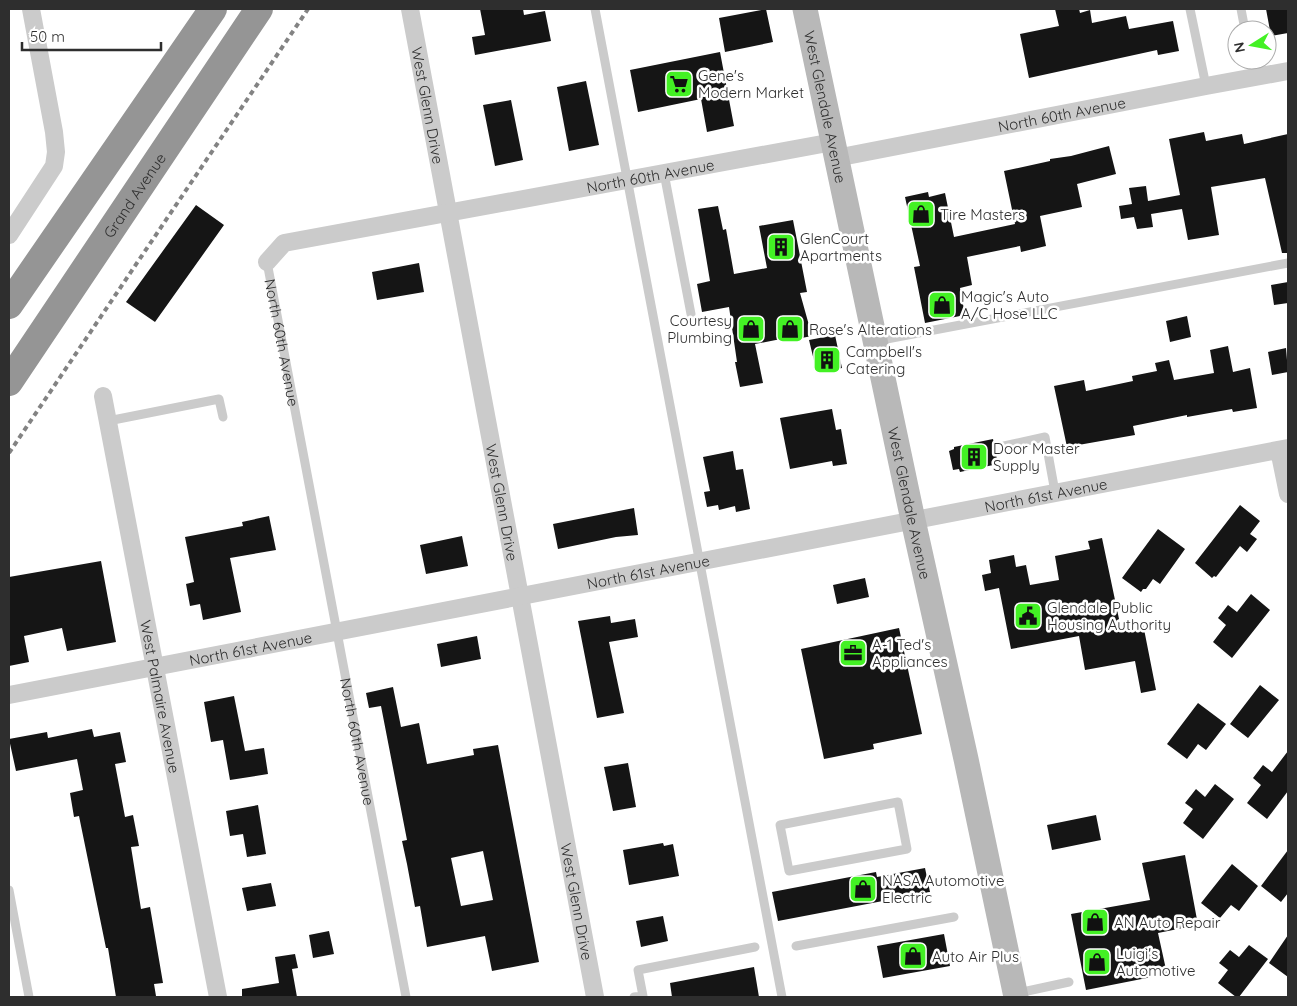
<svg xmlns="http://www.w3.org/2000/svg" width="1297" height="1006" viewBox="0 0 1297 1006" font-family="Quicksand,sans-serif">
	<style>
		.building { fill: #151515; fill-rule: evenodd }
		.lines { fill: none; stroke-linecap: round; stroke-linejoin: round }
		.lane { stroke: #cbcbcb; stroke-width: 9 }
		.street { stroke: #cbcbcb; stroke-width: 18 }
		.secondary { stroke: #b8b8b8; stroke-width: 25 }
		.highway { stroke: #959595; stroke-width: 28 }
		.rail { stroke: #838383; stroke-width: 4; stroke-dasharray: 5 4; stroke-linecap: butt }
		.labels { text-anchor: middle; dominant-baseline: central; stroke-width: 5; stroke-linejoin: round; paint-order: stroke }
		.poi-label { font-size: 15px; fill: #2e2e2e; stroke: #fff; text-anchor: start }
		.street-label { font-size: 15px; fill: #2e2e2e; stroke: #fff }
	</style>
	<rect width="100%" height="100%" fill="#fff"/>
	<!-- building -->
	<path class="building" d="M480 9H523L524 15 545 11 551 41 475 55 472 37 485 35Z
		M766 9 773 42 725 52 719 18Z
		M1055 9H1079L1080 13 1090 10 1092 23 1126 16 1129 29 1173 21 1179 51 1158 55 1157 50 1029 78 1020 34 1059 26Z
		M1266 9H1288V33L1271 36Z
		M720 52 734 126 707 132 701 99 638 112 630 70Z
		M586 81 599 145 569 151 557 87Z
		M511 100 523 160 495 166 483 105Z
		M1204 132 1206 141 1242 134 1244 144 1288 134V253H1282L1265 178 1211 187 1219 235 1188 240 1182 209 1151 214 1153 227 1137 229 1134 217 1121 219 1119 206 1132 204 1129 188 1146 186 1148 201 1180 195 1169 139Z
		M1109 146 1116 174 1077 184 1082 207 1040 216 1046 246 1021 252 1020 246 967 257 972 285 960 288 965 315 925 323 914 267 920 266 905 197 928 192 929 197 945 193 954 237 1015 224 1004 171 1050 161V159L1071 156Z
		M196 205 224 225 155 322 126 302Z
		M718 206 723 230 726 229 734 274 767 268 759 226 793 220 807 292 800 293 812 336 786 341V338L755 344 763 383 740 387 735 362H737L729 307 702 312 697 284 710 281 698 209Z
		M419 263 424 292 377 300 372 272Z
		M1288 282V303L1274 305 1271 285Z
		M1187 316 1191 337 1170 342 1166 321Z
		M835 335 842 368 817 373 809 340Z
		M1228 346 1233 372 1250 368 1257 408 1233 412 1232 409 1187 417V415L1133 426 1135 435 1067 447 1054 386 1084 380 1086 391 1133 381 1132 376 1157 371 1155 363 1169 360 1174 380 1214 373 1210 350Z
		M1286 348 1288 372 1272 375 1268 352Z
		M832 409 836 430 841 429 847 464 833 466 832 461 790 469 780 418Z
		M993 439 998 464 960 472 959 469 953 470 949 451 954 449V447Z
		M733 451 736 470 743 469 750 509 736 512 735 506 719 510 718 505 707 507 704 492 710 491 703 457Z
		M1240 505 1260 521 1250 534 1257 539 1247 552 1240 546 1216 577 1214 576 1212 578 1195 563Z
		M634 508 638 535 616 537 558 549 553 524Z
		M269 516 276 550 230 558 241 612 203 620 200 604 190 606 186 584 194 582 185 537 243 526 242 522Z
		M1158 529 1185 549 1160 584 1153 579 1146 589H1143L1141 592 1122 578Z
		M462 536 468 566 426 574 420 545Z
		M1102 538 1119 619 1109 631 1143 624 1156 690 1141 693 1135 661 1085 670 1079 636 1011 649 999 588 985 591 982 575 991 573 989 560 1014 555 1016 567 1026 565 1030 585 1059 580 1055 556 1090 549 1088 541Z
		M101 561 116 642 67 651 62 628 24 636 29 662 9 666V577Z
		M865 578 869 597 837 604 833 585Z
		M1251 594 1270 610 1232 658 1213 642 1226 625 1218 618 1228 605 1237 612Z
		M610 616 611 623 635 619 638 637 609 642 624 713 597 718 578 621Z
		M899 628 922 734 873 744 874 749 824 759 801 649Z
		M477 636 481 659 441 667 437 644Z
		M1260 685 1279 700 1248 738 1230 724Z
		M393 687 401 727 419 723 427 764 474 755 473 749 498 745 539 962 492 971 485 936 427 947 420 906 415 907 407 864 402 841 407 840 381 706 369 708 366 693ZM483 851 493 900 461 906 451 858Z
		M234 696 245 751 264 748 268 774 230 780 223 740 211 742 204 702Z
		M1198 703 1226 724 1206 750 1198 744 1187 759 1167 744Z
		M92 729 94 737 120 732 126 762 115 764 125 817 133 815 139 846 131 847 141 909 150 907 163 983 154 984 156 996 116 997 108 948H106L79 816 74 817 70 793 83 790 77 759 16 771 9 739 47 732 48 738Z
		M1288 751V791L1267 819 1247 803 1261 785 1253 778 1263 765 1272 772Z
		M628 763 636 807 613 811 604 767Z
		M1215 784 1234 799 1203 839 1183 823 1193 809 1185 803 1196 789 1205 797Z
		M258 805 266 854 247 857 243 834 230 836 226 811Z
		M1096 815 1101 840 1052 850 1047 825Z
		M663 843 664 846 673 844 679 876 629 885 623 850Z
		M1288 850V893L1281 902 1261 886Z
		M1185 855 1198 925 1158 933 1167 974 1086 990 1071 914 1150 900 1142 863Z
		M1232 864 1258 886 1239 911 1231 905 1220 918 1201 903Z
		M925 868 930 892 778 921 772 892 876 872 877 877Z
		M271 883 276 906 247 911 242 888Z
		M663 916 668 941 641 947 636 921Z
		M329 931 334 954 313 958 309 935Z
		M944 934 950 966 883 978 877 946Z
		M1288 935V977L1269 963Z
		M1249 945 1268 959 1239 997H1236L1218 983 1228 970 1219 963 1230 950 1239 957Z
		M295 954 298 968 292 969 297 997H242V989L279 983 275 957Z
		M754 967 759 997H672L670 983Z"/>
	<g class="lines">
		<!-- lane -->
		<g class="lane">
			<path d="M595 9 782 997"/>
			<path d="M1190 9 1206 86"/>
			<path d="M1241 9 1245 30"/>
			<path d="M1252 60 1255 77"/>
			<path d="M664 173 691 314"/>
			<path id="s1" d="M267 262 406 997"/>
			<path d="M876 341 1288 263"/>
			<path d="M108 421 219 399 223 417"/>
			<path d="M1004 446 1045 437 1055 492"/>
			<path d="M898 802 907 849 789 871 780 825Z"/>
			<path d="M9 890 29 997"/>
			<path d="M796 946 954 917"/>
			<path d="M1018 993 1069 982"/>
			<path d="M634 997 643 996 638 970 755 947"/>
		</g>
		<!-- street -->
		<g class="street">
			<path id="s2" d="M410 9 595 997"/>
			<path id="s3" d="M836 158 1206 86 1288 71"/>
			<path d="M9 235 54 166 56 152 54 132 31 9"/>
			<path id="s4" d="M267 262 284 243 833 142"/>
			<path id="s5" d="M103 396 218 997"/>
			<path d="M1279 450 1288 494"/>
			<path id="s6" d="M9 695 1288 448"/>
		</g>
		<!-- secondary -->
		<path class="secondary" id="s7" d="M805 9 913 520 966 759 1016 997"/>
		<!-- highway -->
		<g class="highway">
			<path d="M9 305 213 9"/>
			<path id="s8" d="M9 382 259 9"/>
		</g>
		<!-- rail -->
		<path class="rail" d="M9 453 308 9"/>
	</g>
	<!-- icons -->
	<defs>
		<symbol id="supermarket-square" viewBox="-11 -11 22 22"><rect x="-9" y="-9" width="18" height="18" rx="4" fill="#43f124" stroke="#fff"/><path d="M-6-5.5h2.5l.6 2H6L4.5 2H-2.5L-4.4-4H-6ZM-1.5 3.2a1.3 1.3 0 1 0 .1 0ZM3 3.2a1.3 1.3 0 1 0 .1 0Z" fill="#111"/></symbol>
		<symbol id="shop-square" viewBox="-11 -11 22 22"><rect x="-9" y="-9" width="18" height="18" rx="4" fill="#43f124" stroke="#fff"/><path d="M-5-2.5h2.3a2.7 3.5 0 0 1 5.4 0H5L5.5 6h-11ZM-1.5-2.5h3a1.5 2.3 0 0 0-3 0Z" fill="#111"/></symbol>
		<symbol id="building-square" viewBox="-11 -11 22 22"><rect x="-9" y="-9" width="18" height="18" rx="4" fill="#43f124" stroke="#fff"/><path d="M-4-6H4V6H1V3H-1V6H-4ZM-2.5-4.3h1.7v1.8h-1.7ZM.8-4.3h1.7v1.8H.8ZM-2.5-1h1.7V.8h-1.7ZM.8-1h1.7V.8H.8Z" fill="#111"/></symbol>
		<symbol id="civic-square" viewBox="-11 -11 22 22"><rect x="-9" y="-9" width="18" height="18" rx="4" fill="#43f124" stroke="#fff"/><path d="M-.6-6.5H3V-4.5H.6V-3L4-1V1h2V6H-6V1h2V-1L-.6-3ZM-1.2 2.5V6h2.4V2.5Z" fill="#111"/></symbol>
		<symbol id="office-square" viewBox="-11 -11 22 22"><rect x="-9" y="-9" width="18" height="18" rx="4" fill="#43f124" stroke="#fff"/><path d="M-6-3h4V-5.5h4V-3h4V5H-6ZM-1-4.5V-3h2v-1.5ZM-6 0V1H6V0Z" fill="#111"/></symbol>
	</defs>
	<g fill-rule="evenodd">
		<use href="#supermarket-square" x="663" y="68" width="32" height="32"/>
		<use href="#shop-square" x="905" y="198" width="32" height="32"/>
		<use href="#building-square" x="765" y="231" width="32" height="32"/>
		<use href="#shop-square" x="926" y="289" width="32" height="32"/>
		<use href="#shop-square" x="735" y="313" width="32" height="32"/>
		<use href="#shop-square" x="774" y="313" width="32" height="32"/>
		<use href="#building-square" x="811" y="344" width="32" height="32"/>
		<use href="#building-square" x="958" y="441" width="32" height="32"/>
		<use href="#civic-square" x="1012" y="600" width="32" height="32"/>
		<use href="#office-square" x="837" y="637" width="32" height="32"/>
		<use href="#shop-square" x="847" y="873" width="32" height="32"/>
		<use href="#shop-square" x="1079" y="906" width="32" height="32"/>
		<use href="#shop-square" x="897" y="940" width="32" height="32"/>
		<use href="#shop-square" x="1081" y="946" width="32" height="32"/>
	</g>
	<g class="labels">
		<!-- poi labels -->
		<g class="poi-label">
			<text x="698" y="75">Gene's<tspan x="698" dy="17">Modern Market</tspan></text>
			<text x="940" y="214">Tire Masters</text>
			<text x="800" y="238">GlenCourt<tspan x="800" dy="17">Apartments</tspan></text>
			<text x="961" y="296">Magic's Auto<tspan x="961" dy="17">A/C Hose LLC</tspan></text>
			<text x="732" y="320" text-anchor="end">Courtesy<tspan x="732" dy="17">Plumbing</tspan></text>
			<text x="809" y="329">Rose's Alterations</text>
			<text x="846" y="351">Campbell's<tspan x="846" dy="17">Catering</tspan></text>
			<text x="993" y="448">Door Master<tspan x="993" dy="17">Supply</tspan></text>
			<text x="1047" y="607">Glendale Public<tspan x="1047" dy="17">Housing Authority</tspan></text>
			<text x="872" y="644">A-1 Ted's<tspan x="872" dy="17">Appliances</tspan></text>
			<text x="882" y="880">NASA Automotive<tspan x="882" dy="17">Electric</tspan></text>
			<text x="1114" y="922">AN Auto Repair</text>
			<text x="1116" y="953">Luigi's<tspan x="1116" dy="17">Automotive</tspan></text>
			<text x="932" y="956">Auto Air Plus</text>
		</g>
		<!-- street labels -->
		<g class="street-label">
			<text stroke="none"><textPath href="#s2" startOffset="98">West Glenn Drive</textPath></text>
			<text stroke="none"><textPath href="#s7" startOffset="100">West Glendale Avenue</textPath></text>
			<text stroke="none"><textPath href="#s3" startOffset="230">North 60th Avenue</textPath></text>
			<text stroke="none"><textPath href="#s4" startOffset="398">North 60th Avenue</textPath></text>
			<text stroke="none"><textPath href="#s8" startOffset="225">Grand Avenue</textPath></text>
			<text stroke="none"><textPath href="#s1" startOffset="82">North 60th Avenue</textPath></text>
			<text stroke="none"><textPath href="#s6" startOffset="1056">North 61st Avenue</textPath></text>
			<text stroke="none"><textPath href="#s2" startOffset="502">West Glenn Drive</textPath></text>
			<text stroke="none"><textPath href="#s7" startOffset="505">West Glendale Avenue</textPath></text>
			<text stroke="none"><textPath href="#s6" startOffset="651">North 61st Avenue</textPath></text>
			<text stroke="none"><textPath href="#s6" startOffset="246">North 61st Avenue</textPath></text>
			<text stroke="none"><textPath href="#s5" startOffset="306">West Palmaire Avenue</textPath></text>
			<text stroke="none"><textPath href="#s1" startOffset="488">North 60th Avenue</textPath></text>
			<text stroke="none"><textPath href="#s2" startOffset="908">West Glenn Drive</textPath></text>
		</g>
	</g>
	<!-- border -->
	<rect width="1297" height="1006" fill="none" stroke="#2e2e2e" stroke-width="20"/>
	<!-- north arrow -->
	<g transform="translate(1252 45) rotate(259)"><circle r="24" fill="#ffffff" stroke="#ababab"/>
	<path d="M0-4L9 19L0 12L-9 19Z" fill="#43f124"/>
	<text y="-8" font-size="14" font-weight="bold" text-anchor="middle" fill="#2e2e2e">N</text>
	</g>
	<!-- scale -->
	<path d="M22 42v8h139v-8" fill="none" stroke="#2e2e2e" stroke-width="2.5"/>
	<text x="30" y="42" font-size="15" fill="#2e2e2e" stroke="#ffffff" stroke-width="4" paint-order="stroke">50 m</text>
</svg>
